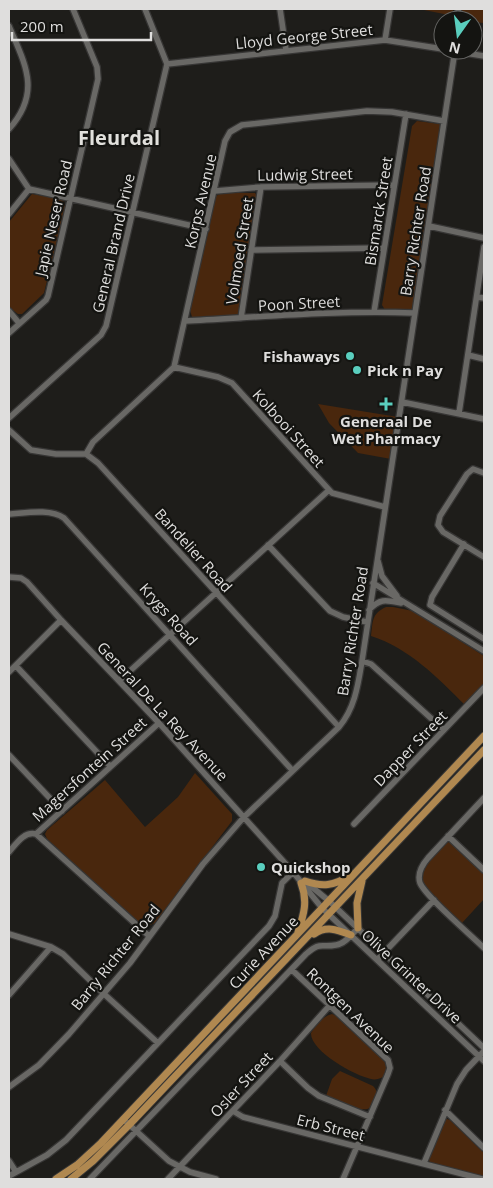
<svg xmlns="http://www.w3.org/2000/svg" width="493" height="1188" viewBox="0 0 493 1188" font-family="'Open Sans',sans-serif">
	<style>
		.green { fill: #49270d }
		.lines { fill: none; stroke-linecap: round; stroke-linejoin: round }
		.minor-casing { stroke: #373635; stroke-width: 8 }
		.major-casing { stroke: #373635; stroke-width: 9 }
		.minor { stroke: #696865; stroke-width: 5.5 }
		.major { stroke: #b08850; stroke-width: 7 }
		.poi-dot { fill: #5acebe; stroke: #141411; stroke-width: 2 }
		.labels { text-anchor: middle; dominant-baseline: central; stroke-width: 4.5; stroke-linejoin: round; paint-order: stroke }
		.street-label { font-size: 15px; fill: #dfdedd; stroke: #141411 }
		.poi-label { font-size: 15px; font-weight: bold; fill: #dfdedd; stroke: #141411; text-anchor: start }
		.district-label { font-size: 20px; font-weight: bold; fill: #e1e0dc; stroke: #141411 }
	</style>
	<rect width="100%" height="100%" fill="#1e1d1a"/>
	<!-- green -->
	<path class="green" d="M424 9H453L454 16 424 10Z
		M458 9H484V23L473 22V20H460Z
		M417 121 440 124 443 126 415 307 409 311 385 310 382 305 412 126Z
		M222 193H255L258 197 240 314 236 316 196 318 192 317 190 310 216 196Z
		M32 194 61 199 64 202 65 207 44 293 22 314H18L9 307V222Z
		M318 404 398 417 391 459 358 453 329 423Z
		M386 607H393L413 611 484 656V685L465 705C438 678 409 648 371 636 373 622 371 614 386 607Z
		M195 773 232 814V821L155 923C148 926 145 926 139 923L47 839 45 834 47 830 105 780 145 827 178 797Z
		M449 842 454 844 484 874V899L462 923 426 889 421 877 426 863 445 843Z
		M332 1014 339 1017 384 1060 387 1068 383 1077C379 1079 375 1080 371 1079 355 1076 310 1051 311 1033 316 1025 323 1016 332 1014Z
		M340 1071 373 1086C378 1091 377 1094 374 1100 373 1102 372 1105 371 1107 363 1115 335 1100 326 1096L332 1079Z
		M447 1119 450 1120 484 1153V1177H480L430 1163 428 1158 443 1120Z"/>
	<g class="lines">
		<defs>
			<path id="minor" d="M280 9 286 50
				M458 9 460 20
				M9 26C25 64 42 92 9 129
				M385 40 390 9
				M447 50 484 56
				M167 64 385 40 443 49
				M9 159 29 189 206 229
				M215 191 261 187 394 185
				M9 214 29 189
				M429 226 484 238
				M251 250 384 248
				M477 297 484 298
				M9 311 19 323
				M374 312 406 114
				M241 318 261 187
				M185 321C261 317 338 310 414 313
				M9 333 46 300 48 296 98 79 97 67 73 9
				M468 355 484 359
				M174 367 218 377 232 383 332 493 385 507
				M402 402 484 419
				M459 413 484 247
				M9 418 101 335 106 326 167 64 145 9
				M9 430 31 450 56 454H86L98 463 339 727
				M86 454 93 442 174 367 225 141 230 132 242 125 367 111 392 112 444 121
				M484 473 473 469 467 474 440 516 438 525 443 532 484 557
				M9 514C25 513 50 508 64 518L292 770
				M464 544 432 597 430 605 484 639
				M268 545 330 611 343 617 367 622
				M378 561 382 576 397 596
				M9 577 21 578 27 582 61 620 159 723 293 872 322 908 484 1061
				M373 583 484 651
				M369 610C380 598 386 600 401 603
				M362 661 371 664 444 730
				M16 666 110 766
				M9 672 61 620
				M120 680 329 490
				M9 755 62 811
				M484 798 428 858C422 865 417 874 420 883 426 897 471 935 484 948
				M354 824 484 688
				M36 834 159 723
				M448 836 484 870
				M9 852C16 844 24 831 36 834L149 936
				M307 883 329 901 484 1048
				M9 934 51 947 63 954 103 993 158 1043
				M377 960 434 900
				M292 970 388 1060 390 1068 388 1074 343 1179
				M9 995 51 947
				M280 1061 308 1088 319 1096 370 1117
				M9 1087 39 1065 69 1034 130 963 203 864 244 817 339 727C355 708 358 685 362 661L455 50
				M445 1110 484 1148
				M233 1111 243 1117 482 1179
				M123 1119 169 1161 190 1172 216 1179
				M9 1161 16 1172
				M424 1163 457 1084 466 1070 484 1051
				M9 1176 47 1155 66 1140 269 926 275 916 282 883 293 872
				M90 1179 306 954C321 941 320 948 336 945 345 944 352 934 358 928
				M168 1179 280 1061 330 1005"/>
			<path id="major" d="M305 881C322 887 334 886 349 876
				M358 928 357 903 362 881
				M298 932C304 914 308 901 301 883
				M314 934C327 925 338 930 351 935
				M56 1179 77 1165 101 1143 484 736
				M71 1179 93 1161 130 1124 484 750"/>
		</defs>
		<!-- minor casing -->
		<use href="#minor" class="minor-casing"/>
		<!-- major casing -->
		<use href="#major" class="major-casing"/>
		<!-- minor -->
		<use href="#minor" class="minor"/>
		<!-- major -->
		<use href="#major" class="major"/>
	</g>
	<!-- markers -->
	<g class="poi-dot">
		<circle cx="350" cy="356" r="5"/>
		<circle cx="357" cy="370" r="5"/>
		<path d="M383.5 396.5h5v5h5v5h-5v5h-5v-5h-5v-5h5z"/>
		<circle cx="261" cy="867" r="5"/>
	</g>
	<g class="labels">
		<!-- street labels -->
		<g class="street-label">
			<text transform="translate(304 36) rotate(-6)">Lloyd George Street</text>
			<text transform="translate(305 174) rotate(-1)">Ludwig Street</text>
			<text transform="translate(200 201) rotate(-77)">Korps Avenue</text>
			<text transform="translate(378 211) rotate(-81)">Bismarck Street</text>
			<text transform="translate(53 218) rotate(-77)">Japie Neser Road</text>
			<text transform="translate(415 231) rotate(-81)">Barry Richter Road</text>
			<text transform="translate(113 243) rotate(-77)">General Brand Drive</text>
			<text transform="translate(239 251) rotate(-81)">Volmoed Street</text>
			<text transform="translate(299 303) rotate(-3)">Poon Street</text>
			<text transform="translate(289 428) rotate(48)">Kolbooi Street</text>
			<text transform="translate(194 550) rotate(48)">Bandelier Road</text>
			<text transform="translate(169 614) rotate(48)">Krygs Road</text>
			<text transform="translate(352 631) rotate(-81)">Barry Richter Road</text>
			<text transform="translate(163 711) rotate(47)">General De La Rey Avenue</text>
			<text transform="translate(410 748) rotate(-46)">Dapper Street</text>
			<text transform="translate(89 769) rotate(-42)">Magersfontein Street</text>
			<text transform="translate(263 952) rotate(-47)">Curie Avenue</text>
			<text transform="translate(115 957) rotate(-51)">Barry Richter Road</text>
			<text transform="translate(412 976) rotate(43)">Olive Grinter Drive</text>
			<text transform="translate(351 1010) rotate(44)">Rontgen Avenue</text>
			<text transform="translate(241 1084) rotate(-47)">Osler Street</text>
			<text transform="translate(331 1127) rotate(14)">Erb Street</text>
		</g>
		<!-- poi labels -->
		<g class="poi-label">
			<text x="340" y="356" text-anchor="end">Fishaways</text>
			<text x="367" y="370">Pick n Pay</text>
			<text x="386" y="421" text-anchor="middle">Generaal De<tspan x="386" dy="17">Wet Pharmacy</tspan></text>
			<text x="271" y="867">Quickshop</text>
		</g>
		<!-- district labels -->
		<g class="district-label">
			<text x="119" y="137">Fleurdal</text>
		</g>
	</g>
	<!-- border -->
	<rect width="493" height="1188" fill="none" stroke="#dfdedd" stroke-width="20"/>
	<!-- north arrow -->
	<g transform="translate(458 35) rotate(194)"><circle r="24" fill="#141411" stroke="#656563"/>
	<path d="M0-4L9 19L0 12L-9 19Z" fill="#5acebe"/>
	<text y="-8" font-size="14" font-weight="bold" text-anchor="middle" fill="#dfdedd">N</text>
	</g>
	<!-- scale -->
	<path d="M12 32v8h139v-8" fill="none" stroke="#dfdedd" stroke-width="2.5"/>
	<text x="20" y="32" font-size="15" fill="#dfdedd" stroke="#141411" stroke-width="4" paint-order="stroke">200 m</text>
</svg>
